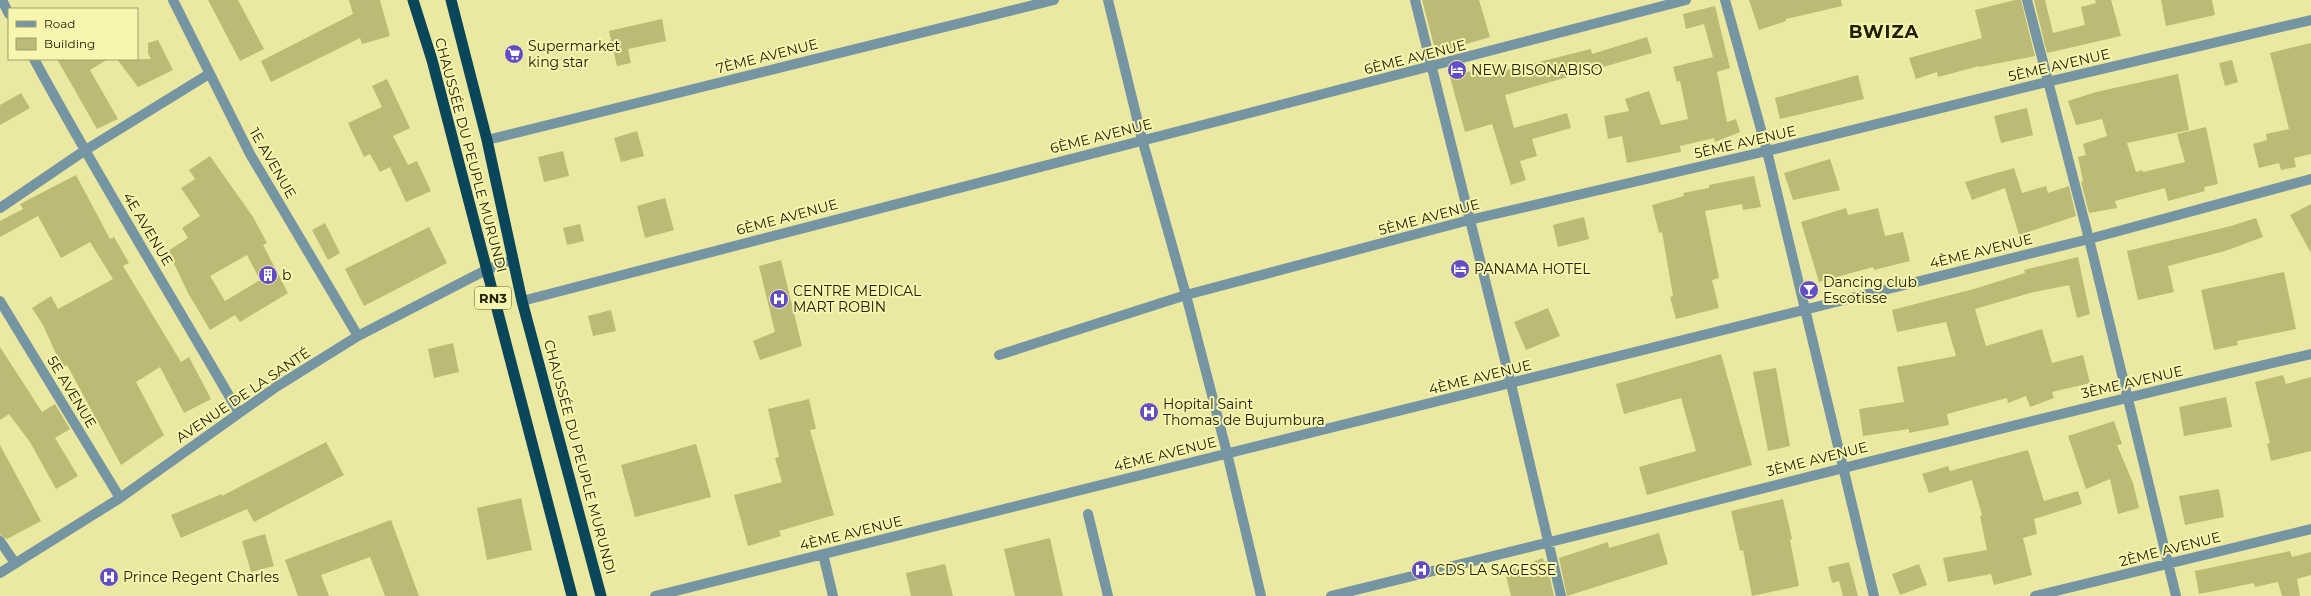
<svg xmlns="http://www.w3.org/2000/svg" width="2311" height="596" viewBox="0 0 2311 596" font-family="Montserrat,sans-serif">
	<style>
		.building { fill: #bdba75; fill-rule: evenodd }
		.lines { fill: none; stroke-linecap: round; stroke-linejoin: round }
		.minor { stroke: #7595a2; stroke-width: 10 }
		.trunk { stroke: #0a465a; stroke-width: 11 }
		.labels { text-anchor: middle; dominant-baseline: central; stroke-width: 4; stroke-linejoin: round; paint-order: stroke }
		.shield { fill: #f7f5ae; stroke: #616037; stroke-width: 1 }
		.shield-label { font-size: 13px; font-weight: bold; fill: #212004 }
		.poi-label { font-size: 14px; fill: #212004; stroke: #f7f5ae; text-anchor: start }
		.street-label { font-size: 14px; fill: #212004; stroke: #f7f5ae }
		.district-label { font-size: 18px; font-weight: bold; letter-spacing: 1px; fill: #212004; stroke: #f7f5ae }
	</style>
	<rect width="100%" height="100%" fill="#eae8a1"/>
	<!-- building -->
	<path class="building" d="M208 0H238L264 49 240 61Z
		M349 0H380L390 36 362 44 360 38 271 82 261 61 353 14Z
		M1422 0H1479L1490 37 1436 53Z
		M1749 0H1841L1842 6 1786 19V21L1759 30Z
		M2015 0H2021L2035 56 1979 67V66L1938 77 1937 72 1916 79 1909 58 1982 38 1975 10Z
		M2034 0H2045L2053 33 2085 25 2081 7 2096 3 2095 0H2111L2121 36 2047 53Z
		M2161 0H2212L2215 15 2166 26Z
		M1715 6 1730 68 1717 72 1727 122 1736 119 1740 132 1715 142 1714 138 1680 146 1681 152 1627 163 1622 136 1608 139 1604 116 1629 111 1625 99 1649 91 1661 125 1688 119 1680 81 1677 82 1673 67 1713 57 1704 24 1686 29 1683 14Z
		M662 19 666 41 628 49 631 63 617 66 609 31Z
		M1647 37 1652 53 1505 95 1514 128 1567 113 1571 128 1532 139 1537 156 1520 161 1526 180 1511 185 1492 124 1465 132 1450 77 1496 64 1499 72 1591 49 1592 54Z
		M158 40 173 70 138 87 117 59H151L148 53V43Z
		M2311 43V154L2294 158 2296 167 2281 170 2279 163 2259 168 2253 144 2267 140 2266 134 2289 129 2270 53Z
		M57 59H108L90 70 118 119 97 129Z
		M2232 60 2238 82 2225 86 2219 63Z
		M2178 74 2189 130 2127 143 2136 172 2142 170 2143 172 2185 162 2177 134 2206 127 2218 184 2204 187 2205 191 2168 201 2165 188 2115 201 2117 208 2089 213 2081 182 2083 181 2078 157 2086 155 2083 144 2107 136 2102 119 2076 125 2068 101 2096 92Z
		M1858 75 1864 99 1780 119 1775 98Z
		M387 79 410 128 393 136 408 165 417 161 431 191 406 202 390 167 380 172 370 154 364 157 348 123 382 107 372 86Z
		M21 93 30 108 0 125V105Z
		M2027 108 2033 135 2001 143 1994 116Z
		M637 131 644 156 621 162 614 138Z
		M563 151 569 176 544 182 538 157Z
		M210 156 253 217 267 243 263 245 288 293 240 322 235 315 210 330 188 293 168 251 188 238 182 228 200 216 181 188 195 179 189 170ZM247 255 260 280 225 301 210 276Z
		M1830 159 1840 190 1793 200 1784 173Z
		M2014 168 2022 193 2046 186 2048 193 2069 186 2076 216 2019 235 2005 188 1972 200 1965 182Z
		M76 175 110 239 114 237 129 263 123 266 181 362 189 357 211 399 184 413 160 367 136 382 164 435 121 465 67 365 62 367 43 325 32 308 51 296 58 309 113 279 90 242 61 258 38 216 0 237V221L23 209 20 204Z
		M1754 176 1761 207 1743 210 1742 204 1705 211 1719 278 1712 280 1719 308 1676 319 1670 297 1673 296 1662 232 1659 233 1652 205 1684 196 1683 193 1709 188V185Z
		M665 198 674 230 645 238 637 206Z
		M2311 204V253L2290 215Z
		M1846 208 1848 215 1878 208 1885 236 1903 232 1910 261 1874 270 1873 267 1819 282 1801 222Z
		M1584 217 1589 239 1558 247 1553 225Z
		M2256 218 2263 237 2225 251 2168 266 2174 292 2138 300 2127 251 2231 226Z
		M325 223 340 253 328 260 312 230Z
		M580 224 584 241 567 245 563 228Z
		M429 227 447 263 364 306 345 269Z
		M2078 257 2090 314 2077 318 2069 285 2030 293 1975 309 1986 346 2042 329 2052 363 2083 355 2090 383 2052 392 2054 398 2030 407 2026 396 2008 403 2007 398 1947 414 1949 425 1909 433V429L1863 436 1859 409 1904 402 1897 367 1956 356 1946 322 1897 332 1892 310 1974 289 2025 273 2024 270Z
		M781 260 802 346 760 360 753 341 775 332 759 266Z
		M2284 272 2296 329 2237 341 2238 345 2214 350 2201 290Z
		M1548 308 1560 336 1526 350 1514 322Z
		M611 310 616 331 593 336 588 316Z
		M453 343 459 372 434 378 428 349Z
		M0 347 42 412 55 404 70 429 55 438 78 476 56 489 30 442 9 414 0 420Z
		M1721 354 1752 465 1647 495 1639 467 1696 451 1681 398 1624 414 1616 384Z
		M1776 368 1790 446 1768 451 1753 372Z
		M2283 375 2286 384 2311 377V451L2271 461 2267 444 2270 443 2255 382Z
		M2226 397 2232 427 2184 436 2179 407Z
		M809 399 816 429 810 430 834 515 779 531 781 536 748 546 734 495 782 482 775 458 779 457 768 409Z
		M2114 421 2122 444 2117 445 2133 483 2139 508 2118 514 2110 479 2086 489 2068 436Z
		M326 442 344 475 254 522 247 509 181 538 171 515 222 494V496Z
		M696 444 711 497 635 517 621 465Z
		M0 445 41 521 7 539 0 535Z
		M2028 450 2044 501 2078 491 2082 504 2034 519 2037 534 2023 538 2032 575 1994 585 1991 574 1948 582 1943 558 1987 550 1980 516 1982 515 1972 480 1929 493 1922 474 1948 466 1950 471Z
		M2219 489 2224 517 2185 525 2179 496Z
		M521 498 532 550 487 560 477 508Z
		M1783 499 1792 539 1790 540 1799 586 1752 596 1743 550 1740 551 1731 511Z
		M391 520 419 596H385L370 557 321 575 329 596H298L285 560Z
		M1659 533 1668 564 1567 596 1559 558 1608 542 1609 548Z
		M265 534 274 566 251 572 242 541Z
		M1050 538 1063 596H1015L1004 549Z
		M2290 551 2292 557 2311 552V575L2297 579 2300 596H2282L2278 582 2255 587 2254 583 2199 594 2195 571Z
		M1543 558 1544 562 1546 561 1554 596H1511L1505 572Z
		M1849 562 1858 596H1843L1839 581 1832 583 1828 567Z
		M945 564 953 596H911L906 573Z
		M1919 564 1927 585 1900 595 1892 574Z"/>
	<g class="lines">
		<!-- minor -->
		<path class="minor" d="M2 0 9 14
			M173 0 250 154 358 336
			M1108 0 1142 139 1186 295 1227 453 1261 596
			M1415 0 1511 384 1561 596
			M1725 0 1767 151 1874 596
			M2027 0 2089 239 2176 596
			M34 59C99 179 171 295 239 413
			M487 140 1054 0
			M0 208 84 151 209 74
			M0 301 120 498
			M522 301 1686 0
			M999 355 1186 295 1469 220 1767 151 2047 82 2311 20
			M1088 514 1108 596
			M0 541 15 563
			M823 554 833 596
			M0 573 120 498 276 387 358 336 486 270 513 260
			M655 596 2089 239 2311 179
			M1331 596C1658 517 1983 430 2311 354
			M2035 596 2311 529"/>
		<!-- trunk -->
		<path class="trunk" d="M413 0 432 60 572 596
			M451 0 487 140 522 301 601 596"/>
	</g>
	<!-- icons -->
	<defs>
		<symbol id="supermarket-disc" viewBox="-11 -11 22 22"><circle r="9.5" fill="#634dc6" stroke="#f7f5ae"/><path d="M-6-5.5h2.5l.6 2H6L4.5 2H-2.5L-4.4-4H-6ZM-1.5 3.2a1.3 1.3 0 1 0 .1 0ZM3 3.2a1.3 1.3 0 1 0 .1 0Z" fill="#fff"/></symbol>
		<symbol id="hotel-disc" viewBox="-11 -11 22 22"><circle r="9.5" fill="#634dc6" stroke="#f7f5ae"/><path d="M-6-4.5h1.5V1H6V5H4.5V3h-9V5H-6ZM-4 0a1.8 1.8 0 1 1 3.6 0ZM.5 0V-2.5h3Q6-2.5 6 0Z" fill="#fff"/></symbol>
		<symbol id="building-disc" viewBox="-11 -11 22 22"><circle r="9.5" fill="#634dc6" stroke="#f7f5ae"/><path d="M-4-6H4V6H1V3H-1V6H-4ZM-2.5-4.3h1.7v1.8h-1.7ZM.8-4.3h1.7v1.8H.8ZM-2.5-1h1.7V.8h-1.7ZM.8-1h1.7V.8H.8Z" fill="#fff"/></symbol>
		<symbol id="bar-disc" viewBox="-11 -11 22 22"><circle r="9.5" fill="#634dc6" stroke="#f7f5ae"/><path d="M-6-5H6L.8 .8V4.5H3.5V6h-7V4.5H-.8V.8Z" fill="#fff"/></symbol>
		<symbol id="hospital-disc" viewBox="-11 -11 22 22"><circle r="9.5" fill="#634dc6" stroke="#f7f5ae"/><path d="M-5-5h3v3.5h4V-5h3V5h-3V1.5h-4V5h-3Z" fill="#fff"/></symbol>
	</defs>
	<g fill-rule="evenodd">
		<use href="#supermarket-disc" x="503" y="43" width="22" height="22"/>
		<use href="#hotel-disc" x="1446" y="59" width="22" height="22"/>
		<use href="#hotel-disc" x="1449" y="258" width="22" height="22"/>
		<use href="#building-disc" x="257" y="264" width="22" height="22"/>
		<use href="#bar-disc" x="1798" y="279" width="22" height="22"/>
		<use href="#hospital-disc" x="768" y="288" width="22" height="22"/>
		<use href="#hospital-disc" x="1138" y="401" width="22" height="22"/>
		<use href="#hospital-disc" x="1410" y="559" width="22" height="22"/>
		<use href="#hospital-disc" x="98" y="566" width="22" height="22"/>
	</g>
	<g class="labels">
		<!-- shield labels -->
		<rect class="shield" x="475" y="287" width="36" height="22" rx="3"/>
		<g class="shield-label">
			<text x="493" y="298">RN3</text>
		</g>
		<!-- poi labels -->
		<g class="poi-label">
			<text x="528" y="46">Supermarket<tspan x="528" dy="16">king star</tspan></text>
			<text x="1471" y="70">NEW BISONABISO</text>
			<text x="1474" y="269">PANAMA HOTEL</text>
			<text x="282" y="275">b</text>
			<text x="1823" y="282">Dancing club<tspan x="1823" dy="16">Escotisse</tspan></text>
			<text x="793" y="291">CENTRE MEDICAL<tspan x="793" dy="16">MART ROBIN</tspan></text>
			<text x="1163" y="404">Hopital Saint<tspan x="1163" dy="16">Thomas de Bujumbura</tspan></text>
			<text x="1435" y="570">CDS LA SAGESSE</text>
			<text x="123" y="577">Prince Regent Charles</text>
		</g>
		<!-- street labels -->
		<g class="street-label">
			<text transform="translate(767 56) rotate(-14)">7ÈME AVENUE</text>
			<text transform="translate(1415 57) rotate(-14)">6ÈME AVENUE</text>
			<text transform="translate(2059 65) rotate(-13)">5ÈME AVENUE</text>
			<text transform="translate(1101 136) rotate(-14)">6ÈME AVENUE</text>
			<text transform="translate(1745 142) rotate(-13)">5ÈME AVENUE</text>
			<text transform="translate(471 155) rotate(75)">CHAUSSÉE DU PEUPLE MURUNDI</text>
			<text transform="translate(273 163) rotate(60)">1E AVENUE</text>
			<text transform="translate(787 217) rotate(-15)">6ÈME AVENUE</text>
			<text transform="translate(1429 217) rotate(-15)">5ÈME AVENUE</text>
			<text transform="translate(148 229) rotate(59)">4E AVENUE</text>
			<text transform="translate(1981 251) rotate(-14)">4ÈME AVENUE</text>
			<text transform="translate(1480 377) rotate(-14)">4ÈME AVENUE</text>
			<text transform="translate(2132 382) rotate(-13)">3ÈME AVENUE</text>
			<text transform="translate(72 392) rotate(59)">5E AVENUE</text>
			<text transform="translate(243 395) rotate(-34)">AVENUE DE LA SANTÉ</text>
			<text transform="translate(1165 454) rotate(-14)">4ÈME AVENUE</text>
			<text transform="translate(580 457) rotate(75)">CHAUSSÉE DU PEUPLE MURUNDI</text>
			<text transform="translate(1817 459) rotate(-14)">3ÈME AVENUE</text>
			<text transform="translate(851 533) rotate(-14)">4ÈME AVENUE</text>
			<text transform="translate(2170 549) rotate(-14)">2ÈME AVENUE</text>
		</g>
		<!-- district labels -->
		<g class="district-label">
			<text x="1884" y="32">BWIZA</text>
		</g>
	</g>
	<!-- legend -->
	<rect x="8" y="8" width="130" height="52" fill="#f7f5ae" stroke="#a1a06a"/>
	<rect x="16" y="21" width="20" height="6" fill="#7595a2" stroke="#a1a06a"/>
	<text x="44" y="28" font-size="12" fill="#212004">Road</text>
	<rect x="16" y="38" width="20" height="12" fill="#bdba75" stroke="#a1a06a"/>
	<text x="44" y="48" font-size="12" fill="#212004">Building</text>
</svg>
